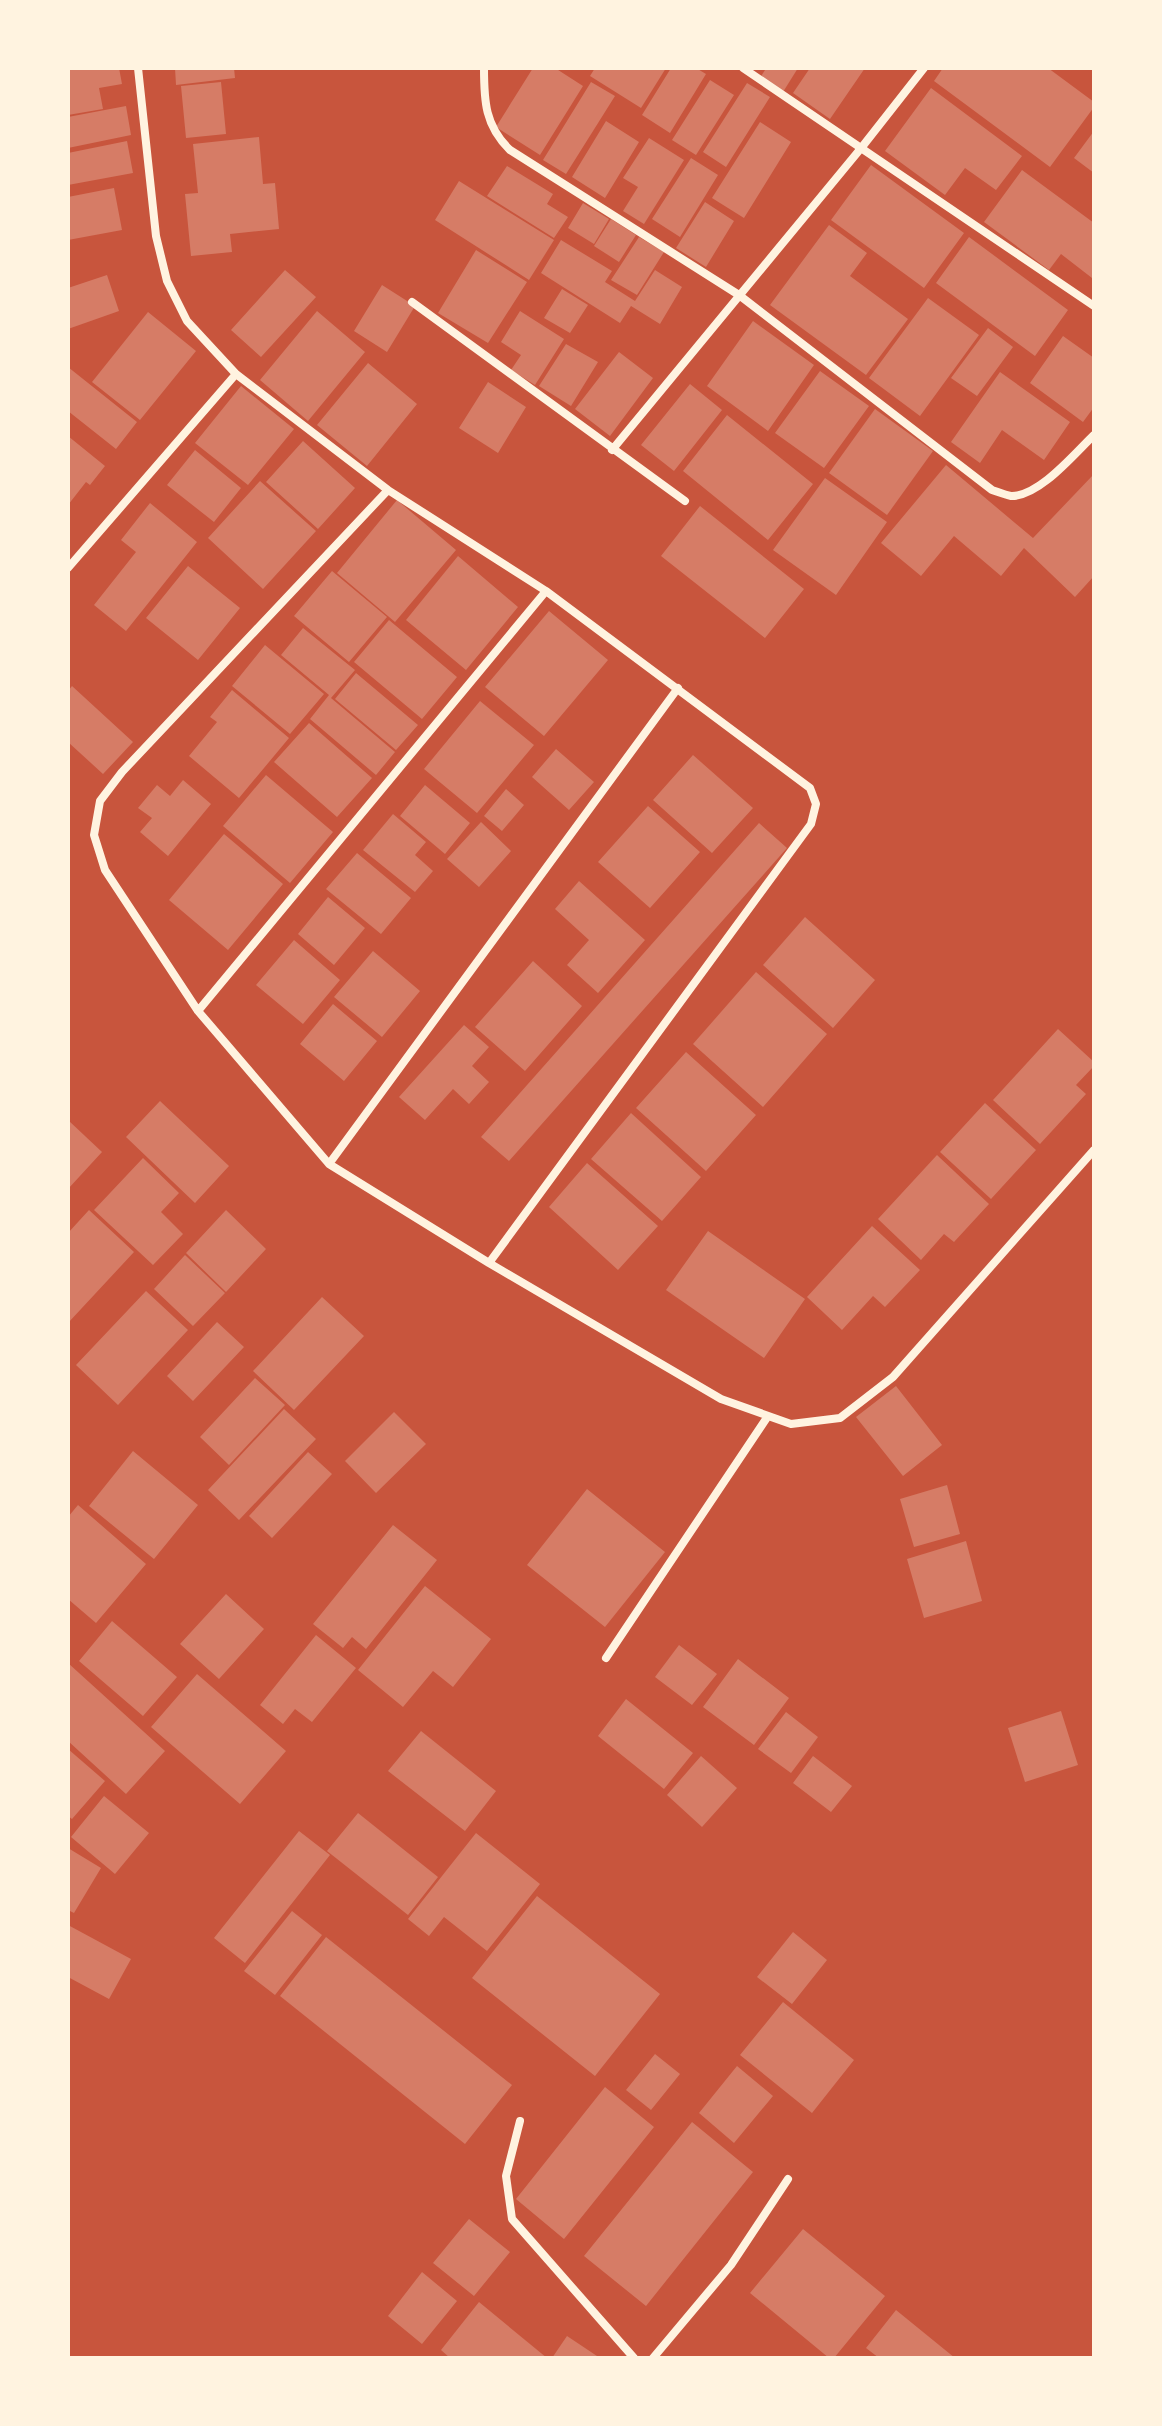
<svg xmlns="http://www.w3.org/2000/svg" width="1162" height="2426" viewBox="0 0 1162 2426" font-family="'DejaVu Sans',sans-serif">
	<style>
		.building { fill: #d67c66 }
		.lines { fill: none; stroke-linecap: round; stroke-linejoin: round }
		.minor { stroke: #fff3e0; stroke-width: 8 }
	</style>
	<rect width="100%" height="100%" fill="#c8553d"/>
	<!-- building -->
	<path class="building" d="M68 68H119L122 84 99 88 103 109 68 115Z
		M175 68H234L235 78 176 85Z
		M533 68H555L583 86 540 155 496 127Z
		M595 68H666L641 108 590 76Z
		M671 68H696L706 74 670 133 642 115Z
		M762 68H798L783 92 760 78 765 70Z
		M810 68H865L830 119 793 93Z
		M943 68H1048L1094 102V107L1050 167 934 81Z
		M710 80 734 95 696 155 672 140Z
		M221 82 226 134 186 138 181 86Z
		M591 82 615 96 566 174 543 160Z
		M747 83 770 97 726 167 703 152Z
		M931 88 1022 156 996 190 965 168 945 195 885 151Z
		M126 106 131 135 68 148V117Z
		M606 121 639 142 605 198 572 177Z
		M760 122 791 142 744 218 712 198Z
		M1094 131V173L1074 158Z
		M259 137 263 184 275 183 279 229 230 234 232 252 191 256 185 194 198 193 193 144Z
		M649 138 684 160 644 224 623 211 638 187 623 178Z
		M127 141 133 173 68 185V153Z
		M691 158 718 175 680 237 652 219Z
		M871 165 964 233 924 288 831 220Z
		M507 166 553 194 547 204 568 217 554 238 487 196Z
		M1022 170 1094 223V274L1092 278 1061 254 1049 270 984 222Z
		M459 181 554 240 529 280 435 220Z
		M114 188 122 230 68 240V197Z
		M705 202 734 221 706 267 676 248Z
		M583 203 609 219 594 244 568 228Z
		M611 219 636 235 619 262 594 246Z
		M829 225 867 253 850 276 908 319 866 375 770 305Z
		M639 237 664 252 637 295 611 280Z
		M969 237 1068 310 1035 356 936 283Z
		M561 240 612 271 605 282 635 301 655 270 682 287 660 324 631 306 620 323 541 273Z
		M476 250 527 282 488 343 438 313Z
		M285 270 316 297 261 357 231 330Z
		M107 275 119 311 68 329V288Z
		M382 285 415 306 387 352 354 331Z
		M562 289 588 305 570 333 544 318Z
		M928 298 979 335 920 416 869 378Z
		M317 311 365 352 308 421 260 380Z
		M520 311 564 339 535 385 511 370 521 355 501 342Z
		M148 312 196 351 140 420 92 382Z
		M753 321 814 365 768 431 707 386Z
		M988 328 1013 347 977 396 951 378Z
		M1063 336 1094 358V407L1083 422 1030 383Z
		M566 344 598 362 571 406 539 386Z
		M619 352 653 378 610 436 575 409Z
		M368 363 417 404 367 466 317 425Z
		M68 367 137 422 116 449 68 411Z
		M820 371 869 406 824 468 775 433Z
		M1000 372 1070 422 1044 460 1002 430 980 463 951 442Z
		M488 382 526 407 498 453 459 428Z
		M690 384 722 410 674 471 641 445Z
		M241 386 294 429 248 485 195 443Z
		M875 409 933 451 887 515 829 473Z
		M727 415 813 484 768 540 683 471Z
		M68 436 105 466 90 485 86 482 68 505Z
		M303 441 355 488 318 529 266 482Z
		M195 450 241 488 214 522 167 485Z
		M946 465 1033 538 1094 474V576L1075 597 1024 548 1001 576 954 536 921 576 881 543Z
		M825 478 887 522 836 595 773 550Z
		M260 481 316 531 263 589 208 538Z
		M397 500 456 550 395 622 337 573Z
		M150 503 197 542 126 631 94 605 136 552 121 540Z
		M700 506 804 589 765 638 661 556Z
		M458 556 518 607 466 670 406 620Z
		M188 566 240 608 198 660 146 618Z
		M332 571 387 617 349 662 294 616Z
		M549 611 608 660 544 736 485 687Z
		M389 620 457 677 422 719 354 662Z
		M303 628 355 670 331 698 395 752 376 775 310 719 329 695 281 655Z
		M265 645 324 694 290 734 232 686Z
		M356 673 418 725 396 750 335 699Z
		M72 686 133 742 103 774 68 742V691Z
		M232 690 289 738 239 798 189 756 217 722 210 717Z
		M480 701 534 745 477 813 424 769Z
		M309 723 372 778 337 817 274 762Z
		M556 749 594 782 569 810 532 777Z
		M693 755 753 808 712 853 653 800Z
		M266 775 333 832 290 883 223 826Z
		M183 780 211 804 168 856 140 832 152 818 138 808 157 785 170 796Z
		M425 785 470 823 445 854 400 816Z
		M506 789 524 805 502 831 484 816Z
		M648 806 700 852 650 908 598 862Z
		M393 814 426 842 415 855 433 871 415 892 363 850Z
		M481 822 511 851 479 887 447 859Z
		M759 823 787 848 509 1161 481 1137Z
		M224 834 283 884 228 950 169 900Z
		M357 853 411 898 381 934 326 889Z
		M579 881 645 940 598 993 567 965 589 940 555 909Z
		M328 897 365 928 334 965 298 934Z
		M805 917 875 980 833 1028 763 965Z
		M294 940 340 980 303 1024 256 985Z
		M373 951 420 991 382 1037 334 997Z
		M533 961 582 1006 525 1071 475 1027Z
		M756 972 827 1034 763 1107 693 1044Z
		M333 1004 377 1041 344 1081 300 1044Z
		M464 1025 489 1047 472 1066 489 1082 469 1104 453 1089 425 1120 399 1097Z
		M1058 1029 1094 1062V1066L1076 1085 1086 1094 1040 1144 993 1100Z
		M686 1052 756 1115 706 1171 636 1108Z
		M160 1101 229 1166 195 1203 126 1137Z
		M985 1103 1036 1150 991 1199 940 1152Z
		M631 1113 701 1177 662 1221 591 1159Z
		M68 1120 102 1152 68 1189Z
		M937 1155 989 1204 954 1242 944 1234 921 1260 878 1219Z
		M143 1158 179 1193 161 1212 183 1234 153 1265 94 1210Z
		M587 1163 658 1226 618 1270 549 1207Z
		M89 1210 134 1252 68 1323V1233Z
		M226 1210 266 1249 226 1292 186 1253Z
		M872 1226 920 1270 885 1307 873 1296 842 1330 807 1297Z
		M708 1231 805 1299 764 1358 666 1290Z
		M185 1255 225 1293 193 1326 154 1289Z
		M146 1291 188 1330 118 1405 76 1365Z
		M322 1297 364 1336 294 1410 253 1371Z
		M217 1322 244 1347 193 1401 167 1376Z
		M255 1378 285 1405 229 1465 200 1437Z
		M896 1386 942 1445 903 1476 856 1417Z
		M284 1409 316 1439 239 1520 208 1490Z
		M394 1412 426 1444 376 1493 345 1461Z
		M133 1451 198 1505 154 1559 89 1506Z
		M308 1452 332 1474 272 1538 249 1516Z
		M947 1485 960 1534 914 1547 900 1499Z
		M587 1489 665 1552 605 1627 527 1565Z
		M78 1505 146 1564 96 1623 68 1599V1517Z
		M393 1525 437 1560 366 1649 352 1637 343 1648 313 1624Z
		M966 1541 982 1601 924 1618 907 1559Z
		M425 1586 491 1639 453 1687 433 1671 403 1707 358 1670Z
		M226 1594 264 1629 219 1679 180 1644Z
		M112 1621 177 1677 143 1716 79 1661Z
		M316 1635 356 1668 312 1722 295 1709 283 1724 260 1705Z
		M679 1645 717 1674 692 1705 655 1677Z
		M738 1659 789 1698 754 1745 703 1707Z
		M68 1663 165 1751 126 1794 68 1741Z
		M197 1674 286 1751 240 1804 151 1727Z
		M626 1699 693 1753 664 1789 598 1736Z
		M1061 1711 1078 1765 1025 1782 1008 1728Z
		M786 1712 818 1737 791 1773 758 1749Z
		M421 1731 496 1791 465 1831 388 1771Z
		M68 1749 105 1781 72 1819 68 1816Z
		M701 1756 737 1788 702 1827 667 1795Z
		M813 1756 852 1786 831 1812 793 1783Z
		M104 1796 149 1833 115 1874 71 1837Z
		M358 1813 438 1877 408 1915 327 1851Z
		M299 1831 330 1855 245 1963 214 1938Z
		M476 1833 540 1884 487 1951 444 1917 429 1936 408 1919Z
		M68 1848 101 1868 74 1913 68 1910Z
		M537 1896 660 1994 595 2076 472 1978Z
		M292 1911 322 1935 275 1995 244 1971Z
		M68 1925 131 1959 109 1999 68 1977Z
		M793 1932 827 1960 792 2004 757 1977Z
		M326 1937 512 2085 465 2144 280 1996Z
		M783 2002 854 2060 812 2113 740 2055Z
		M655 2054 680 2074 651 2110 626 2090Z
		M737 2066 773 2096 734 2143 699 2113Z
		M605 2087 654 2127 564 2239 516 2199Z
		M692 2122 753 2172 646 2306 584 2256Z
		M469 2219 510 2252 474 2296 433 2263Z
		M803 2229 885 2296 834 2358H829L750 2293Z
		M422 2272 457 2301 422 2344 388 2316Z
		M479 2302 547 2358H450L441 2350Z
		M896 2310 955 2358H879L866 2348Z
		M567 2336 600 2358H552Z"/>
	<g class="lines">
		<!-- minor -->
		<path class="minor" d="M138 68 156 236 167 281 187 321 236 374 388 490 546 591 810 788 816 804 811 824 489 1263
			M484 68C484 101 485 126 510 150L739 295 992 490C998 492 1005 495 1011 496 1039 497 1075 453 1094 435
			M743 68 1094 306
			M412 302 685 501
			M612 450 862 147 924 68
			M388 490 122 772 100 801 94 835 105 870 198 1011 329 1164 489 1263 721 1399 791 1424 840 1418 893 1377 1094 1150
			M68 568 236 374
			M198 1011 546 591
			M329 1164 678 688
			M606 1658 768 1416
			M520 2121 506 2176 512 2219 634 2358
			M653 2358 731 2265 788 2179"/>
	</g>
	<!-- border -->
	<rect width="1162" height="2426" fill="none" stroke="#fff3e0" stroke-width="140"/>
</svg>
